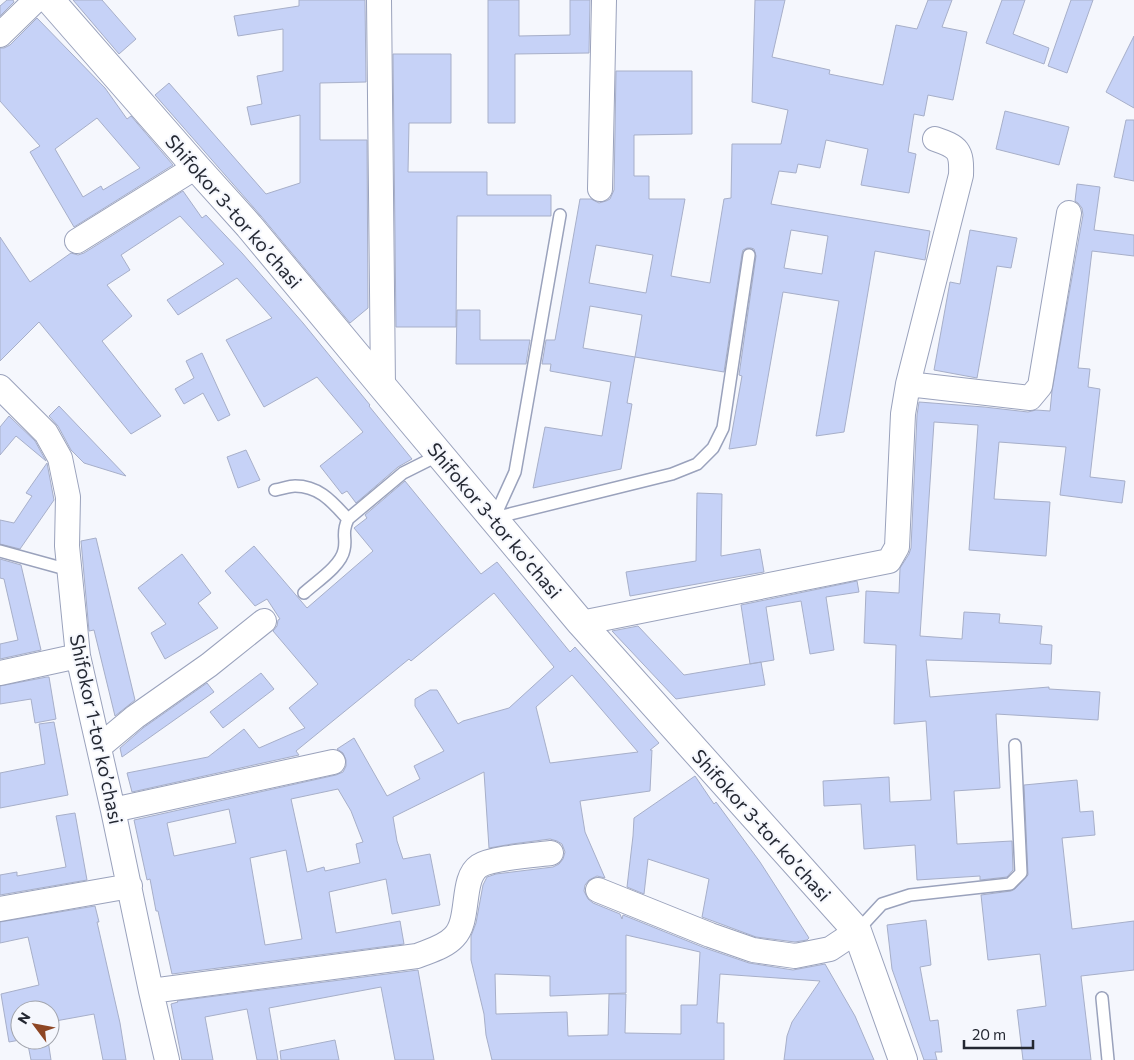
<svg xmlns="http://www.w3.org/2000/svg" width="1134" height="1060" viewBox="0 0 1134 1060" font-family="Commissioner,sans-serif">
	<style>
		.building { fill: #c6d2f7; stroke: #a7afc9; fill-rule: evenodd }
		.lines { fill: none; stroke-linecap: round; stroke-linejoin: round }
		.service-casing { stroke: #9aa2bc; stroke-width: 14 }
		.minor-casing { stroke: #9aa2bc; stroke-width: 26 }
		.tertiary-casing { stroke: #9aa2bc; stroke-width: 30 }
		.service { stroke: #fff; stroke-width: 11 }
		.minor { stroke: #fff; stroke-width: 24 }
		.tertiary { stroke: #fff; stroke-width: 28 }
		.labels { text-anchor: middle; dominant-baseline: central; stroke-width: 4; stroke-linejoin: round; paint-order: stroke }
		.street-label { font-size: 19px; fill: #242832; stroke: #f5f7fd }
	</style>
	<rect width="100%" height="100%" fill="#f5f7fd"/>
	<!-- building -->
	<path class="building" d="M7 0H13L14 2 0 16V6Z
		M73 0H102L136 39 119 54Z
		M299 0H365L366 82 320 83V140H367L368 308 350 323 261 216 155 95 169 83 266 194 300 183V115L251 125 247 107 262 104 257 76 283 71V29L238 36 234 16 299 6Z
		M488 0H519V36L570 35V0H590L589 53 515 54V123H488Z
		M755 0H785L772 57 830 70 829 74 883 85 896 25 917 29 928 0H952L942 27 967 32 953 100 928 95 924 116 914 114 908 152 916 154 909 193 861 185 868 149 826 140 820 168 798 164 796 173 779 171 771 204 930 231 925 260 875 251 844 432 816 436 839 301 783 292 756 445 729 449 742 376 739 375 756 256 754 249 751 248H747L743 250 742 254 724 372 635 357 627 403 632 404 621 469 533 488 545 427 602 436 611 382 550 371 551 364H542L546 340H555L580 199H591L599 203 606 201 610 199 614 190 616 71H692V134L634 135V176H649V199H685L671 276 710 283 724 199 731 198 732 144H781L788 110 752 102ZM791 230 828 236 822 274 784 268ZM596 245 653 255 646 293 589 283ZM590 306 642 315 635 357 583 348Z
		M1002 0H1025L1013 34 1049 48 1044 64 986 43Z
		M1071 0H1093L1067 73 1048 66Z
		M37 18 105 88 127 119 131 116 173 165 74 227 30 152 40 146 0 101V48H4L10 45ZM97 118 140 168 103 190 101 186 83 197 55 149Z
		M1134 36V108L1106 92Z
		M393 54H451V123H409L408 172H487V195H551V216H457L456 327H396Z
		M1005 111 1069 127 1059 165 996 149Z
		M1126 120H1134V181L1114 177Z
		M1077 184 1100 187 1094 230 1134 235V256L1092 251 1078 368 1090 369 1088 387 1100 389 1090 477 1125 481 1122 503 1060 495 1066 447 999 442 994 499 1050 502 1046 556 969 550 978 425 934 422 920 636 962 639 964 612 1000 614 999 623 1042 626 1040 644 1052 645 1051 664 926 660 930 697 1049 687V689L1100 692 1098 720 996 714 1000 788 954 791 957 844 1012 841 1013 870 1007 877 980 880V876L917 880 915 845 864 849 861 804 824 806 823 781 889 777 890 802 931 800 926 721 894 724 896 645 864 643 866 591 899 593 900 568 909 554 911 548 917 415 919 402 984 407 1028 412 1036 410 1050 411 1052 391 1083 215 1082 208 1078 203 1075 201Z
		M183 191 202 218 206 215 242 253 303 323 370 405 369 406 412 459 398 467 356 503 347 491 342 494 320 466 363 432 317 377 264 407 226 340 272 318 237 278 178 315 167 300 224 264 180 216 121 255 130 270 107 285 132 316 102 341 161 416 131 434 39 322 0 361V237L30 282 71 253 78 255 84 253Z
		M970 230 1017 238 1011 268 997 266 977 378 934 370 950 282 960 284Z
		M457 310H480V340H530L526 364H456Z
		M202 353 230 415 218 421 203 393 184 404 175 389 194 378 186 361Z
		M59 406 126 476 84 463 71 450 58 426 49 416Z
		M9 416 35 441 46 461 16 436 0 455V427Z
		M246 450 260 480 238 488 227 457Z
		M47 463 54 500 20 549 0 544V520L14 523 32 496 26 493Z
		M405 481 481 574 497 562 570 652 575 647 659 743 650 750H652L650 791 580 801 585 832 605 878 597 876 589 880 585 885 584 891 588 899 593 903 620 914 622 919 623 915 705 948 749 963 793 970 825 964 855 1016 874 1060H784L787 1036 792 1022 820 981 720 974 717 1023H724V1060H492L486 1035 484 1014 471 960V936L476 923 483 885 487 877 496 874 553 867 559 864 563 859 565 852 562 844 557 841 550 839 512 844 489 848 484 772 393 817 397 841 403 859 430 854 440 905 392 914 386 879 329 892 336 933 400 921 404 944 172 974 158 911H156L150 879 147 880 134 820 336 775 343 772 346 766V760L343 753 337 749 354 738 387 796 420 779 414 766 444 751 415 706V699L430 690H437L458 724 463 721 509 708 554 667 494 593 411 661 409 659 296 751 299 755 132 792 127 773 208 757 244 729 259 748 305 728 289 708 318 684 273 631 277 626 278 620 280 619 267 599 255 606 225 571 254 546 307 608 373 551 354 528 367 518 365 515ZM572 675 638 752 550 763 536 707ZM338 789 351 811 363 842 356 844 360 863 325 871 324 867 307 872 291 799ZM229 809 236 843 174 856 167 823ZM286 850 302 939 265 945 250 858ZM626 935 700 952 697 1005H681V1034L625 1033 626 994H609L608 1035 568 1036 567 1012 496 1014 495 974 550 976V996L626 993Z
		M697 493 722 494 721 556 760 549 764 572 630 596 626 572 696 561Z
		M96 538 135 700 115 716 94 630 89 631 81 541Z
		M182 554 211 593 198 603 218 628 165 659 151 633 166 624 138 588Z
		M0 559 21 565 41 650 0 659V644L18 640 4 579 0 578Z
		M857 581 859 592 826 597 834 650 810 654 801 601 766 607 774 660 750 664 741 605Z
		M638 626 684 675 761 662 765 685 676 699 612 631Z
		M261 673 274 689 223 728 210 712Z
		M47 677H49L56 719 35 723 31 699 0 704V686Z
		M207 683 214 692 122 757 120 748 143 728Z
		M54 722 68 795 0 808V773L45 764 39 724Z
		M695 776 714 804 716 802 760 862 809 938 807 940 795 942 756 937 702 917 709 879 648 859 644 894 627 887 633 836 634 818Z
		M1077 780 1080 812 1093 811 1095 835 1062 838 1072 929 1134 921V970L1081 976 1091 1060H1023L1017 1010 1046 1006 1040 954 988 960 981 895 1011 891 1015 889 1028 875 1024 785Z
		M75 813 87 880 0 895V875L17 872V876L66 867 56 816Z
		M95 906 99 922H97L120 1023 126 1060H103L94 1014 50 1022V1010H20V1040L9 1042 1 994 39 985 28 937 0 943V922Z
		M926 920 931 965 920 967 930 1021 938 1020 942 1052H935L937 1060H924L892 969 887 925Z
		M418 970 434 1060H395L381 987 269 1008 278 1060H257L247 1009 205 1017 213 1060H182L171 1004 178 1002 177 1001Z
		M27 1040H48L51 1060H31Z
		M335 1040 339 1060H281L280 1051Z"/>
	<g class="lines">
		<defs>
			<path id="service" d="M560 215 515 472 494 518 672 474 697 464 713 448 723 428 749 255
				M275 490C282 489 289 486 295 486 320 486 333 503 348 519
				M0 551 69 570
				M304 593C316 582 341 566 344 550 347 538 341 534 348 519L403 473 439 455
				M857 931 882 904 910 895 1010 884 1021 873 1015 745
				M1102 998 1108 1060"/>
			<path id="minor" d="M379 0 383 387
				M0 35 36 0
				M600 189 604 0
				M77 241 196 167
				M908 384 1030 398 1040 386 1069 213
				M0 387 46 433 60 458 68 497 67 546 78 656 113 810 151 991 167 1060
				M581 623 889 561 897 547 903 414 908 384 961 175C962 150 958 147 935 139
				M0 673 78 656
				M99 747 135 717 209 665 264 621
				M113 810 333 762
				M598 890 710 935 753 950 795 956 830 949 857 931
				M0 909 130 886
				M151 991 417 956C429 951 445 947 454 937 471 920 460 879 479 866 491 858 535 855 551 853"/>
			<path id="tertiary" d="M50 0 196 167 249 226 383 387 581 623 857 931 903 1060"/>
		</defs>
		<!-- service casing -->
		<use href="#service" class="service-casing"/>
		<!-- minor casing -->
		<use href="#minor" class="minor-casing"/>
		<!-- tertiary casing -->
		<use href="#tertiary" class="tertiary-casing"/>
		<!-- service -->
		<use href="#service" class="service"/>
		<!-- minor -->
		<use href="#minor" class="minor"/>
		<!-- tertiary -->
		<use href="#tertiary" class="tertiary"/>
	</g>
	<g class="labels">
		<!-- street labels -->
		<g class="street-label">
			<text transform="translate(234 211) rotate(49)">Shifokor 3-tor koʼchasi</text>
			<text transform="translate(495 520) rotate(50)">Shifokor 3-tor koʼchasi</text>
			<text transform="translate(97 729) rotate(78)">Shifokor 1-tor koʼchasi</text>
			<text transform="translate(762 825) rotate(48)">Shifokor 3-tor koʼchasi</text>
		</g>
	</g>
	<!-- north arrow -->
	<g transform="translate(35 1025) rotate(302)"><circle r="24" fill="#f5f7fd" stroke="#a1a4ac"/>
	<path d="M0-4L9 19L0 12L-9 19Z" fill="#8e4624"/>
	<text y="-8" font-size="14" font-weight="bold" text-anchor="middle" fill="#242832">N</text>
	</g>
	<!-- scale -->
	<path d="M964 1040v8h69v-8" fill="none" stroke="#242832" stroke-width="2.5"/>
	<text x="972" y="1040" font-size="15" fill="#242832" stroke="#f5f7fd" stroke-width="4" paint-order="stroke">20 m</text>
</svg>
